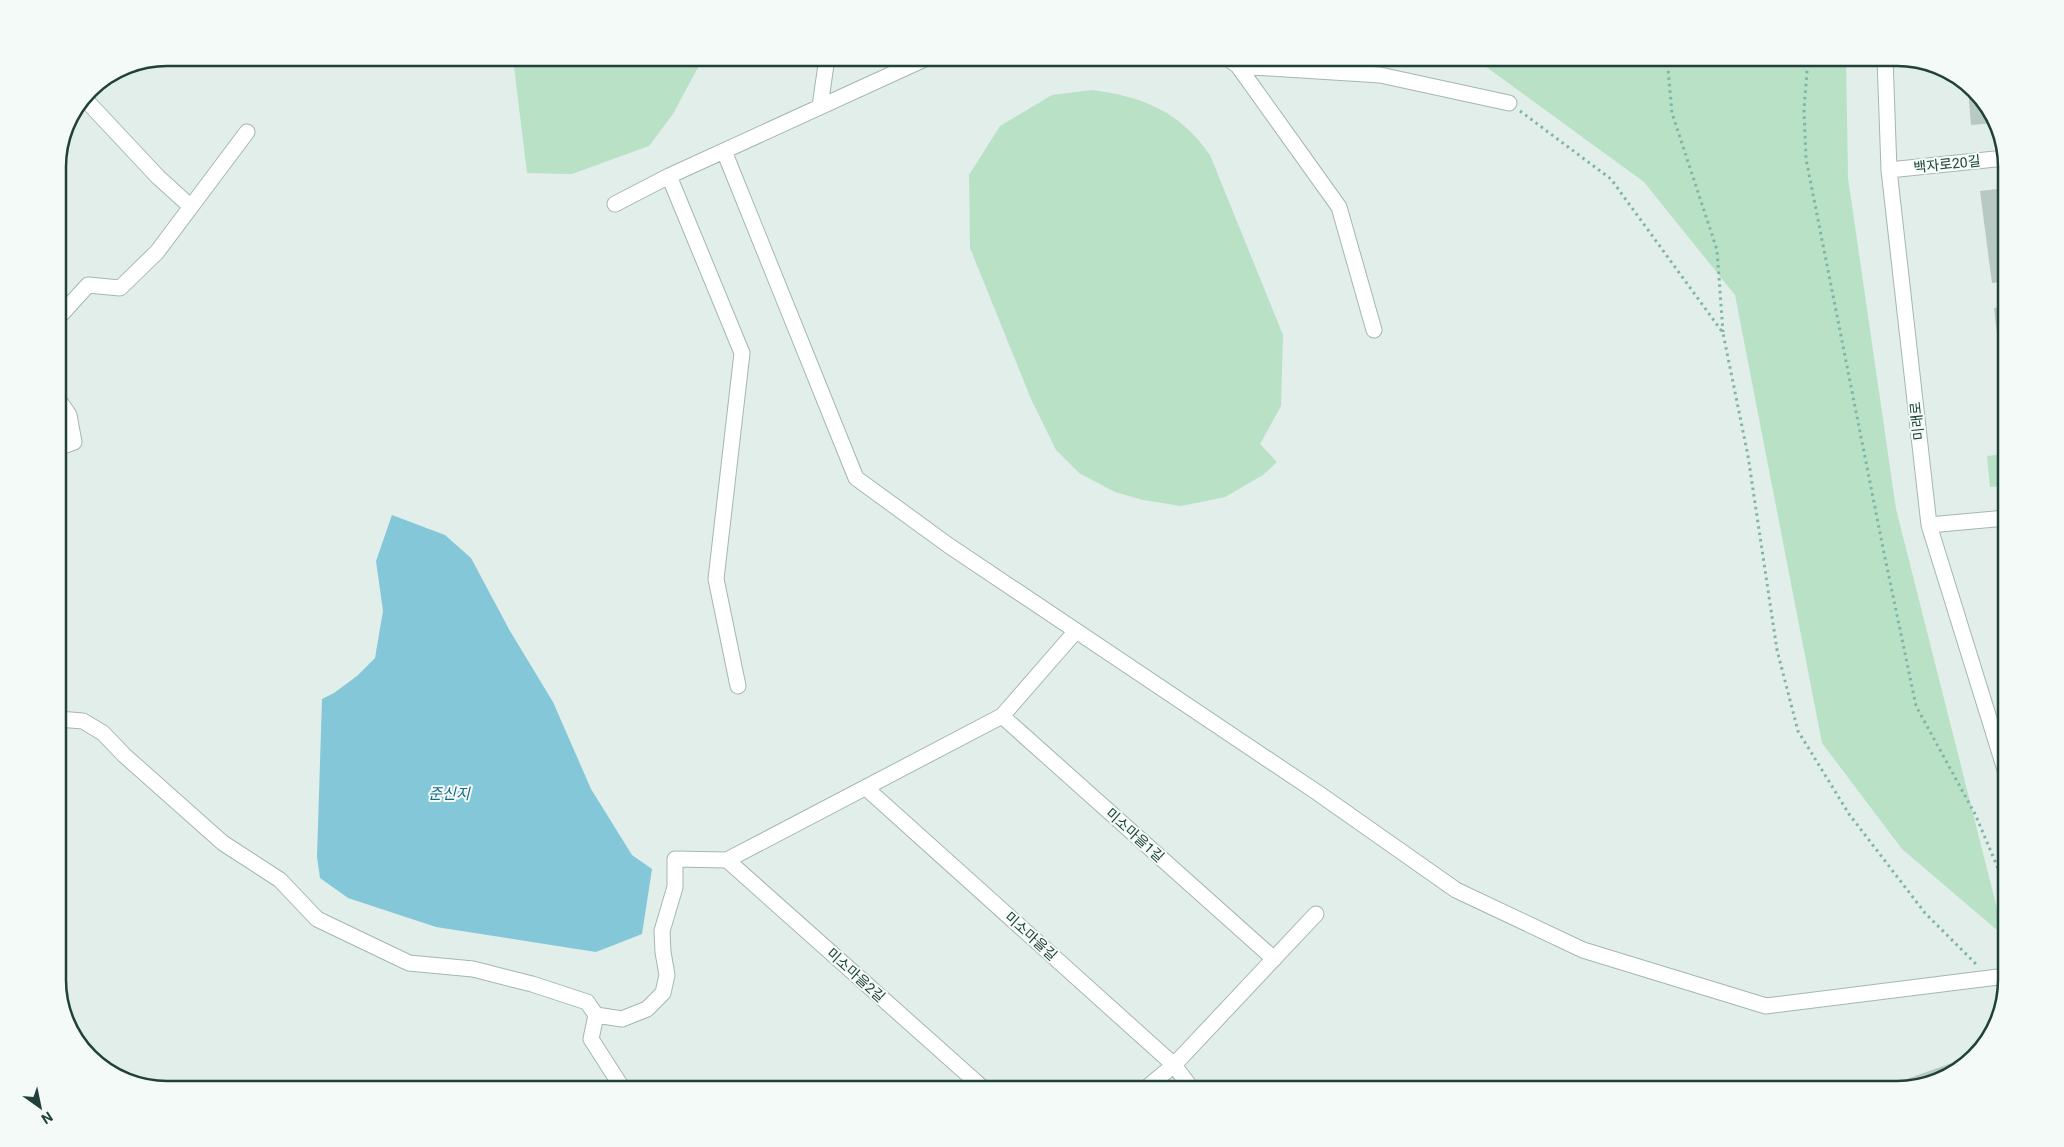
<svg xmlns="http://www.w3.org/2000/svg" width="2064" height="1147" viewBox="0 0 2064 1147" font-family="Roboto,'Noto Sans KR',sans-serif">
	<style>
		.green { fill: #b8e1c6 }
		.water { fill: #84c7d9 }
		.building { fill: #b7c9c2 }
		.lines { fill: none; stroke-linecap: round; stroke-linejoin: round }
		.minor-casing { stroke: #a4b7b1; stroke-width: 17 }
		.path { stroke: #7fb5a7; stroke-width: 3; stroke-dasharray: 2.5 4; stroke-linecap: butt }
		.minor { stroke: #fff; stroke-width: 15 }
		.labels { text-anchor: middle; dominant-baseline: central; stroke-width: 4; stroke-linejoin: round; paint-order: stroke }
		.street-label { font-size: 14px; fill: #20413a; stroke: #f3faf7 }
		.water-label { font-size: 15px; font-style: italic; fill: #136b84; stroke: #f3faf7 }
		.rim { fill: none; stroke: #20413a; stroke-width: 2.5 }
	</style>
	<rect width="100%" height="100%" fill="#e2eee9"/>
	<!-- green -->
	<path class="green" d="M513 58H703L673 114 649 146 572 174 527 173Z
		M1474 58H1846L1848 178 1896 509 2004 936 1902 849 1822 743 1735 295 1644 182Z
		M1092 90C1144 97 1179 111 1210 155L1283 335 1281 406 1260 444 1277 462 1263 475 1225 497 1181 506 1143 500 1115 492 1079 473 1056 450 1031 399 970 248 969 175 1000 126 1052 95Z
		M2006 454V486L1990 487 1987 456Z"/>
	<!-- water -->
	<path class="water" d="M392 515 445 535 471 558 510 631 553 702 591 789 632 855 652 869 642 934 596 952 436 927 348 898 320 878 317 857 322 699 334 693 357 676 375 658 383 611 376 561Z"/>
	<!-- building -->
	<path class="building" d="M1968 89 1988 107 1994 123 1971 125Z
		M2006 188V281L1992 283 1980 191Z
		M2006 306V405H2005L1994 308Z
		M1971 1056 1957 1071 1897 1089H1879Z"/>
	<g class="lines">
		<defs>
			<path id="minor" d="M1227 58 1238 66 1339 207 1374 330
				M1885 58 1889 170 1929 525 2006 773
				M1238 66 1380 75 1509 103
				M84 98 158 177 190 206
				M820 106 827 58
				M724 151 856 478 948 545 1318 793 1456 890 1583 950 1766 1006 2006 976
				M1889 170 2005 158
				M669 176 742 353 716 579 738 686
				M615 204 669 176 927 58
				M58 318 88 285 120 288 157 252 247 132
				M58 399 69 415 74 442 58 448
				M1929 525 2006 518
				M1002 716 1274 959
				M58 719 83 721 103 733 124 755 223 843 280 880 317 919 409 963 473 969 532 984 587 1002 596 1015 622 1019 647 1009 663 993 667 975 663 952 662 931 675 887V859L727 860 1002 716 1076 631
				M866 788 1174 1065 1192 1089
				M727 860 984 1089
				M596 1015 591 1039 623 1089
				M1145 1089 1174 1065 1316 914"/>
		</defs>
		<!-- minor casing -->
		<use href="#minor" class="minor-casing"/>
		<!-- path -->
		<path class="path" d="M1667 58 1672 113 1717 250 1723 332
			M1808 58 1804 110 1806 159 1883 548 1916 706 1975 814 2006 887
			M1520 111 1611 179 1723 333 1748 456 1777 650 1798 731 1849 814 1925 913 1978 966"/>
		<!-- minor -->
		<use href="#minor" class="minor"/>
	</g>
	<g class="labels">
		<!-- street labels -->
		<g class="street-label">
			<text transform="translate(1947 164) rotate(-6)">백자로20길</text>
			<text transform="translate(1917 421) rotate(-96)">미래로</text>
			<text transform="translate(1135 835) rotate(42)">미소마을1길</text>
			<text transform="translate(1031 936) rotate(42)">미소마을길</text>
			<text transform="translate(856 975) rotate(42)">미소마을2길</text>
		</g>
		<!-- water labels -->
		<g class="water-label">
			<text x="449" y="794">준신지</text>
		</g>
	</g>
	<!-- crop -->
	<path d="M0 0H2064V1147H0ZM167 66H1897A101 101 0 0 1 1998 167V980A101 101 0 0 1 1897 1081H167A101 101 0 0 1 66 980V167A101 101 0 0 1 167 66Z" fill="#f3faf7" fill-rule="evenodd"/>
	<path class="rim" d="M167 66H1897A101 101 0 0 1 1998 167V980A101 101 0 0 1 1897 1081H167A101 101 0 0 1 66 980V167A101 101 0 0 1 167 66Z"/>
	<!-- north arrow -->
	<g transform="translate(40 1107) rotate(147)" stroke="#f3faf7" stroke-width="4" paint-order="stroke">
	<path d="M0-4L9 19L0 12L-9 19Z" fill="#20413a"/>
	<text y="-8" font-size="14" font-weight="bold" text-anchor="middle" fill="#20413a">N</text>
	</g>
</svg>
